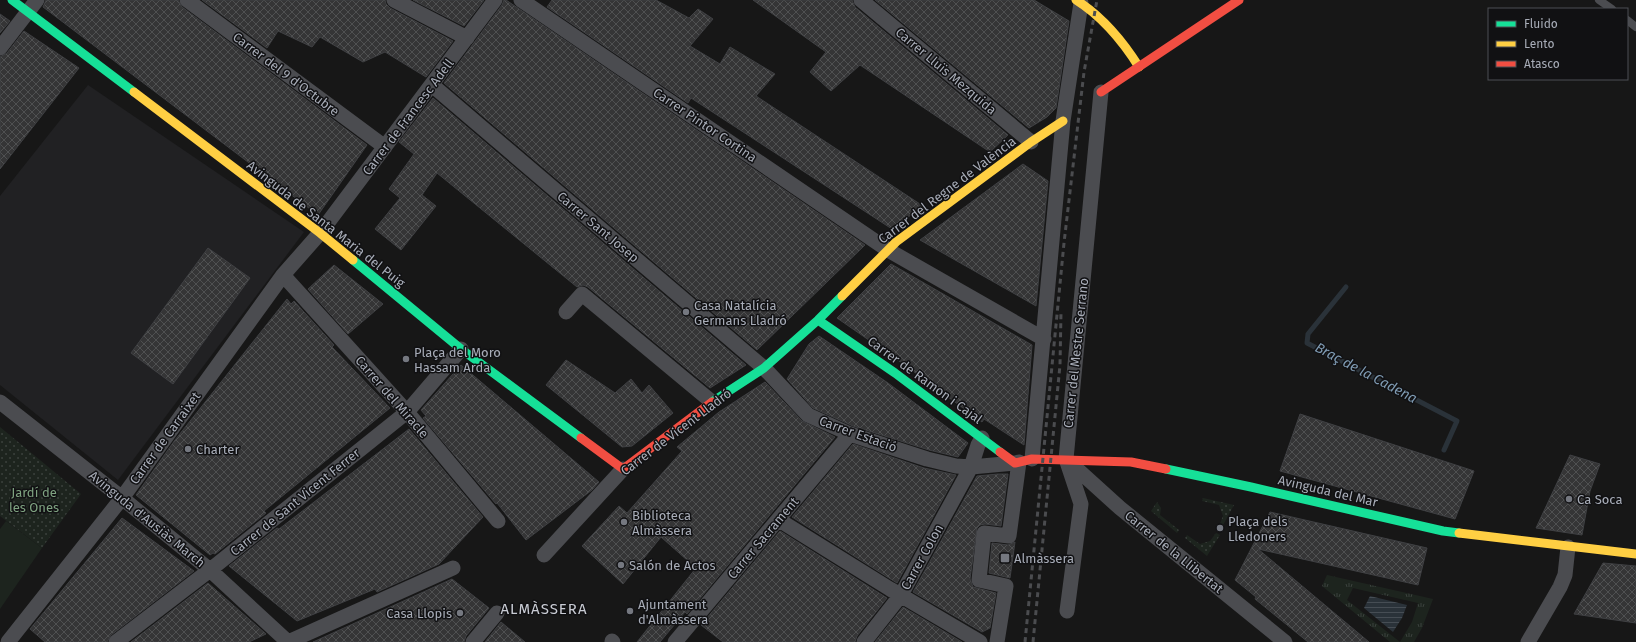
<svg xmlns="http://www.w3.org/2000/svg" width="1636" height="642" viewBox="0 0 1636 642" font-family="'Fira Sans',sans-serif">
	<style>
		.built { fill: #212123 }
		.grass { fill: url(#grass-tufts); fill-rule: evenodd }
		.park { fill: #1d241e }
		.garden { fill: url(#garden-dots) }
		.water { fill: url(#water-rules) }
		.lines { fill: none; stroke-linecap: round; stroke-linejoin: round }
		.stream { stroke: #2a3239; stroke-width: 5 }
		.building { fill: url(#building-cross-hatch); stroke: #3f4043 }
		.lane { stroke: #4b4c50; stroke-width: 8 }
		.street { stroke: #4b4c50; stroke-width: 15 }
		.fast { stroke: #16e098; stroke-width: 9 }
		.slow { stroke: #ffcf43; stroke-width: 9 }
		.jam { stroke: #f24e42; stroke-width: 9 }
		.rail { stroke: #4b4c4f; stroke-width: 3; stroke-dasharray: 5 4; stroke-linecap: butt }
		.poi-dot { fill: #757880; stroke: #111113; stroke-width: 1.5 }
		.labels { text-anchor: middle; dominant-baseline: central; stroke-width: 3; stroke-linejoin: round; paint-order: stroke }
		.street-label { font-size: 13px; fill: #a8adb8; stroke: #111113 }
		.poi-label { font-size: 13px; fill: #a8adb8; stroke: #111113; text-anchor: start }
		.park-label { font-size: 13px; fill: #7fa381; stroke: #111113 }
		.water-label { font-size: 14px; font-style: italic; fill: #7f9bb3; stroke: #111113 }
		.quarter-label { font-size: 15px; letter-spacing: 1px; fill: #c9ccd4; stroke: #111113 }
	</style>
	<defs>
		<pattern id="grass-tufts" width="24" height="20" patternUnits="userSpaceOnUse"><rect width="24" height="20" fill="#1d241e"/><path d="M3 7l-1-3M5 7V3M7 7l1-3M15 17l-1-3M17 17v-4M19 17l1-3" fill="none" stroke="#3b413d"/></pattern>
		<pattern id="garden-dots" width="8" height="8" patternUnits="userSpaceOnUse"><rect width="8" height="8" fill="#1d241e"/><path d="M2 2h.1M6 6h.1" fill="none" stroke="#3b413d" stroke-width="1.8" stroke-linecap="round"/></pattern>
		<pattern id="water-rules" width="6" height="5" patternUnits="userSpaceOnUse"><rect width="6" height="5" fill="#2a3239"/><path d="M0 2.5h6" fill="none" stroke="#464d54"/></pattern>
		<pattern id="building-cross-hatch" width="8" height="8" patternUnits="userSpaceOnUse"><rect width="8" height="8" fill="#353536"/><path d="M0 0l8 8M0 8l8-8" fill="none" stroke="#4f5051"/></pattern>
	</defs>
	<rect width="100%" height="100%" fill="#171717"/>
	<!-- built -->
	<path class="built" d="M88 85 304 232 118 480 0 385V196Z"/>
	<!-- grass -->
	<path class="grass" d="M1327 575 1433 599 1422 628 1414 642H1390L1322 586ZM1353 588 1418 603 1412 622 1400 642 1347 600Z"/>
	<!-- park -->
	<path class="park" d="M6 521 42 548 0 609V529Z"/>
	<!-- garden -->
	<path class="garden" d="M0 427 81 494 42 548 0 516Z
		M1203 498 1234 505 1222 527 1219 526 1223 516 1219 505 1202 501Z
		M1157 502 1161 508 1160 515 1179 530 1177 533 1151 511Z
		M1216 533 1220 535 1207 556 1185 538 1187 535 1200 544 1210 541Z"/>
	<!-- water -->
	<path class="water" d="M1370 596 1407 605 1402 618 1393 632 1364 608Z"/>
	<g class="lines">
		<!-- stream -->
		<path class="stream" d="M1346 287 1308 334 1307 343 1457 421 1444 450"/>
	</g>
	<!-- building -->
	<path class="building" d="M46 0H178L182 7 367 145 318 215 43 7Z
		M202 0H385L386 4 390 8 453 41 426 77 385 52 363 62 320 37 312 47 278 31 267 48Z
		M413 0H484L464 26Z
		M504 0H506L865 245 757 350 444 83 502 5Z
		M552 0H656L689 18 698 9 713 19 690 46 720 64 730 47 775 74 756 96 923 206 892 229 691 98 688 103 547 7Z
		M753 0H852L855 7 1008 135 990 152 860 65 831 91 810 72 826 52Z
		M875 0H1034L1069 21 1056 108 1047 117 1029 128Z
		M0 14 10 21 0 33Z
		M24 31 79 68 0 169V57L7 53Z
		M433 98 746 365 710 388 588 287 583 285 577 287 437 173 422 195 436 206 401 250 375 229 400 198 389 189 414 154 399 142Z
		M1023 164 1048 181 1036 306 920 240Z
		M208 248 250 278 173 384 131 353Z
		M891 264 1032 345 1024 445 984 419 982 422 902 363 837 318Z
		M334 265 383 304 348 334 308 289Z
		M287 299 291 304 294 301 334 345 332 347 390 408 264 511 266 513 215 554 213 553 210 555 136 495 175 440Z
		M819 336 888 383 968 443 958 457 929 450 853 426 813 408 787 379 809 344Z
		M566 360 615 393 631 379 642 393 649 385 673 413 632 446 622 447 546 385Z
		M461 365 599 482 592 490 526 540 497 503 496 504 423 418 426 416 421 410Z
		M765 382 802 421 835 437 687 614 685 612 660 642H637L696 568 661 537 623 584 582 546 619 506 627 513 682 451 677 447 719 412Z
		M1300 414 1474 471 1455 519 1280 471Z
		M409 429 483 517 439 564 377 592 375 589 297 621 229 566 277 528 279 529Z
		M853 444 924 468 956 475 897 583 792 517Z
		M1570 455 1600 464 1590 491 1582 535 1536 528Z
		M998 474H1008L1001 526 985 524 980 525 977 528 970 579 973 587 996 593 990 628 982 632 913 592 977 476Z
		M1270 512 1427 548 1418 585 1258 549 1369 642H1308L1255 599 1256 597 1235 580Z
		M122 518 194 571 111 635 107 642H45L30 629Z
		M780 531 887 598 857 636 855 642H723L701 625Z
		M1015 542 1010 578 989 573 992 543 1008 545Z
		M1603 563 1636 566V623L1574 614Z
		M452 579 489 608 466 636 464 642H313Z
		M208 583 266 634 249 642H131Z
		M903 607 962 642H875Z
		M501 622 525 642H485Z"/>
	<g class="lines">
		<!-- lane -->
		<path class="lane" d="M1599 0 1612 9
			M1627 20 1636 27"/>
		<!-- street -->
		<path class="street" d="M187 0 385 147
			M394 0 467 38
			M521 0 888 250 1044 339
			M861 0 1031 142
			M0 48 37 0
			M432 85 764 368 808 415 850 434 927 459 956 466 971 467 978 445 982 438
			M283 275 407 412 498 521
			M566 312 582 294 712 402
			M0 402 122 498 210 570 288 642
			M1032 459 1063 121 1081 3
			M1067 460 1120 508 1285 642
			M779 520 890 589 980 642
			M544 555 623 469
			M1067 611 1081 504 1066 459 1101 92
			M612 641 613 642
			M8 642 122 498 283 275 320 233 495 0
			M116 642 210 570 407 412 461 349
			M288 642 453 568
			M473 642 497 613
			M675 642 850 434
			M864 642 901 595 971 467 1015 463
			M997 642 1006 586 979 580 984 533 1009 536 1019 462
			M1528 642 1560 587 1565 575 1568 547"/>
		<!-- fast -->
		<path class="fast" d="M12 0 134 92
			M353 260 461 349 581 438
			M818 320 895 373 1000 452
			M712 402 764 368 818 320 842 296
			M1166 469 1251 487 1443 531 1459 533"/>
		<!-- slow -->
		<path class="slow" d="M1076 0C1103 17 1122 40 1139 67
			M134 92 320 233 353 260
			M842 296 896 242 1031 142 1063 121
			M1459 533 1636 554"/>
		<!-- jam -->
		<path class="jam" d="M1101 92 1239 0
			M581 438 623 469 712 402
			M1000 452 1015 463 1032 459 1131 462 1166 469"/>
		<!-- rail -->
		<path class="rail" d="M1025 642 1064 243 1084 72 1097 0
			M1033 642 1060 365 1061 312"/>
	</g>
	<!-- markers -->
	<g class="poi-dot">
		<circle cx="686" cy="312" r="4"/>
		<circle cx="406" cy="359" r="4"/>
		<circle cx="188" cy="449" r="4"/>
		<circle cx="1569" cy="499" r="4"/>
		<circle cx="624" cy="522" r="4"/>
		<circle cx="1220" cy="528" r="4"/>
		<rect x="1000" y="553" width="10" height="10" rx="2"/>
		<circle cx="621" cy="565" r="4"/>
		<circle cx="630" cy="611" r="4"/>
		<circle cx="460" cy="613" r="4"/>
	</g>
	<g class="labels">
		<!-- street labels -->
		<g class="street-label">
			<text transform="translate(946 71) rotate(40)">Carrer Lluïs Mezquida</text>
			<text transform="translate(286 74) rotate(37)">Carrer del 9 d'Octubre</text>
			<text transform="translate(408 117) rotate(-53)">Carrer de Francesc Adell</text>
			<text transform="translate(705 125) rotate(34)">Carrer Pintor Cortina</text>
			<text transform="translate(947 190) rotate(-37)">Carrer del Regne de València</text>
			<text transform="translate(326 224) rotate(38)">Avinguda de Santa Maria del Puig</text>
			<text transform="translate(598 227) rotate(40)">Carrer Sant Josep</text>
			<text transform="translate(1076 353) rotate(-84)">Carrer del Mestre Serrano</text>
			<text transform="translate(925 380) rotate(36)">Carrer de Ramon i Cajal</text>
			<text transform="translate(392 397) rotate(49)">Carrer del Miracle</text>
			<text transform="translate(676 432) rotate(-37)">Carrer de Vicent Lladró</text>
			<text transform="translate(858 434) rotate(20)">Carrer Estació</text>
			<text transform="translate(165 438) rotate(-54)">Carrer de Carraixet</text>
			<text transform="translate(1328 491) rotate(13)">Avinguda del Mar</text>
			<text transform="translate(295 502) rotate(-39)">Carrer de Sant Vicent Ferrer</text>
			<text transform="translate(147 519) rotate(39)">Avinguda d'Ausiàs March</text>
			<text transform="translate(763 538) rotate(-50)">Carrer Sacrament</text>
			<text transform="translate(1174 552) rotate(39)">Carrer de la Llibertat</text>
			<text transform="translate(922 557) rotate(-61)">Carrer Colon</text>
		</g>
		<!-- poi labels -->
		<g class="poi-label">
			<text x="694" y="305">Casa Natalícia<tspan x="694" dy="15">Germans Lladró</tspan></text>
			<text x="414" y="352">Plaça del Moro<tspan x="414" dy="15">Hassam Arda</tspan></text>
			<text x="196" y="449">Charter</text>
			<text x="1577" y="499">Ca Soca</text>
			<text x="632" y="515">Biblioteca<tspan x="632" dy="15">Almàssera</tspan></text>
			<text x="1228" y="521">Plaça dels<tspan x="1228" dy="15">Lledoners</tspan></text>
			<text x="1014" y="558">Almàssera</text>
			<text x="629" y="565">Salón de Actos</text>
			<text x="638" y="604">Ajuntament<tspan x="638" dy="15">d'Almàssera</tspan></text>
			<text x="452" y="613" text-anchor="end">Casa Llopis</text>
		</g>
		<!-- park labels -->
		<g class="park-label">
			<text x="34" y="492">Jardí de<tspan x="34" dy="15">les Ones</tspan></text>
		</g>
		<!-- water labels -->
		<g class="water-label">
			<text transform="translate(1366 373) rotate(28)">Braç de la Cadena</text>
		</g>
		<!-- quarter labels -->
		<g class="quarter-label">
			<text x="544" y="609">ALMÀSSERA</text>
		</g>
	</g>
	<!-- legend -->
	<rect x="1488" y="8" width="140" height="72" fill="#111113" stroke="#4d4f55"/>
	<rect x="1496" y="21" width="20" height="6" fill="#16e098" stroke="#4d4f55"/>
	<text x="1524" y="28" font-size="12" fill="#a8adb8">Fluido</text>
	<rect x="1496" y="41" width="20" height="6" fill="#ffcf43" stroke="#4d4f55"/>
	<text x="1524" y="48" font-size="12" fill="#a8adb8">Lento</text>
	<rect x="1496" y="61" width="20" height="6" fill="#f24e42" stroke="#4d4f55"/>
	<text x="1524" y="68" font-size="12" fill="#a8adb8">Atasco</text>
</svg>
